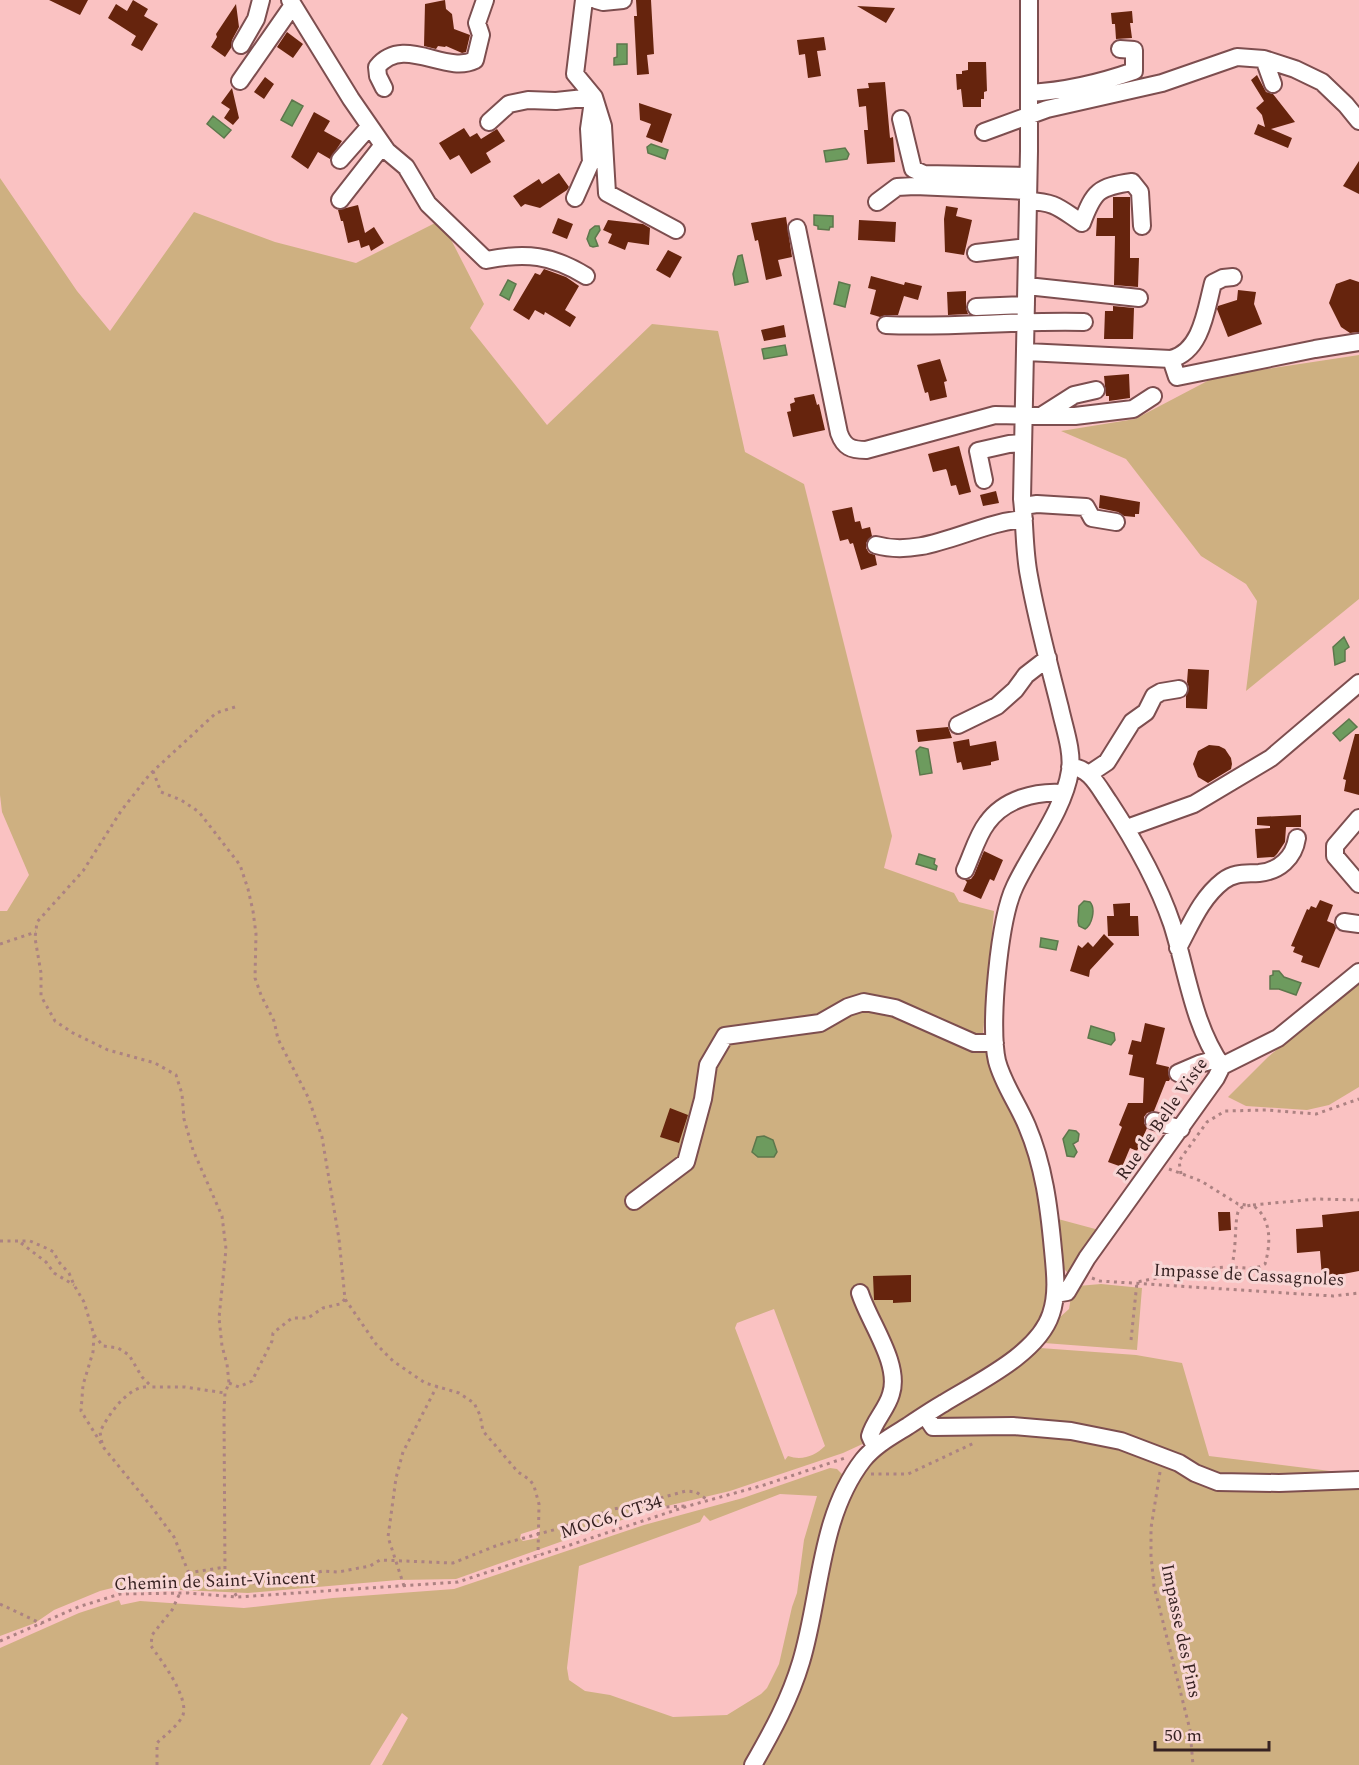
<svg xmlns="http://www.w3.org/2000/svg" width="1359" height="1765" viewBox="0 0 1359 1765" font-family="Spectral,serif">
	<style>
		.green { fill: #ceb081; fill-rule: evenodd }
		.water { fill: #6d9b5e; stroke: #5d774c; stroke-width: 1.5 }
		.building { fill: #66240d }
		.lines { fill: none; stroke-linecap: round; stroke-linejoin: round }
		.minor-casing { stroke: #7d4e4f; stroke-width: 20 }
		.path { stroke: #ac8282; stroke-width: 3; stroke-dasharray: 3 4.5; stroke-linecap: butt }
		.minor { stroke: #fff; stroke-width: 16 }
		.labels { text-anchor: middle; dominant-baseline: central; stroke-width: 6; stroke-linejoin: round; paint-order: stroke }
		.street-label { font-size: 18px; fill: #372222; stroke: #f8d6d5 }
	</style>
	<rect width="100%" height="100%" fill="#fac2c2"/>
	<!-- green -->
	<path class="green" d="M0 178 77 291 110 331 194 212 275 242 356 263 441 220 484 304 470 328 547 425 652 324 718 331 745 452 804 484 892 836 884 868 954 893 959 902 994 911 983 1034 991 1066 1016 1118 1030 1154 1044 1216 1047 1273 1046 1302 1040 1317 1028 1337 1007 1357 882 1435 843 1453 730 1491 650 1510 456 1579 398 1580 248 1593 180 1590 159 1583 128 1584 100 1591 54 1610 35 1623 0 1636V911H7L29 875 2 812 0 795ZM774 1309 825 1446C815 1456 802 1461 788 1456L785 1460 735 1328 737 1323ZM540 1528 538 1538 523 1541 520 1538 521 1534Z
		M1359 355V599L1246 691 1257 601 1246 584 1201 556 1126 459 1061 431 1135 419 1215 377Z
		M1359 982V1087L1329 1105 1307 1110 1246 1106 1228 1097 1268 1057Z
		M1058 1219 1099 1230 1070 1272 1068 1273 1063 1268Z
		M1101 1284 1142 1288 1137 1350 1044 1343 1059 1318 1069 1309 1071 1297 1078 1286Z
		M1040 1348 1136 1355 1182 1363 1209 1456 1346 1473 1359 1484V1765H760L830 1560 848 1498 876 1453 1022 1363Z
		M830 1468 837 1469 842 1474 798 1648 781 1700 745 1765H382L408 1718 402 1713 370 1765H0V1648L79 1613 119 1600 121 1605 140 1601 244 1608 333 1598 454 1589 644 1525 743 1498ZM780 1494 817 1496 804 1540 797 1593 792 1607 779 1664 767 1688 761 1694 727 1715 673 1717 610 1695 585 1691 569 1680 567 1668 579 1566 700 1522 704 1515 710 1521Z"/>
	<!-- water -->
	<path class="water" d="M617 44H627V64L614 65V58L617 57Z
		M292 100 303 106 292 126 281 120Z
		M213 116 231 130 224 138 207 124Z
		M651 144 668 150 665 159 648 153 647 147Z
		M845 148 849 154 847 159 826 162 824 151Z
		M814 215 833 216V227H830L829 230 818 229V226L814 225Z
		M595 226H599L600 230 595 238 598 246 593 247 590 246 587 239 590 230Z
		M742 255 748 282 735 285 733 274 738 256Z
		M508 280 516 284 509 300 500 295Z
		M839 282 850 285 845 307 834 304Z
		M785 345 787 355 764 359 762 349Z
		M1344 637 1349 647 1345 650V661L1335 665 1333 647Z
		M1349 719 1357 727 1340 741 1333 733Z
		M920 747 928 749 932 773 920 775 916 751Z
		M919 854 935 859 934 864 937 866 936 870 916 864Z
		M1084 901 1090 902C1096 909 1092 925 1085 929L1079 926 1078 922 1079 906Z
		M1041 938 1058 941 1056 950 1040 947Z
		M1273 971H1279L1284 977 1301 983 1296 995 1279 989H1270V976L1273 975Z
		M1091 1026 1114 1033 1115 1040 1111 1045 1088 1038Z
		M1069 1130 1076 1131 1079 1134 1078 1141 1073 1144 1077 1152 1074 1157 1067 1156 1063 1139Z
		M764 1136 773 1140 777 1152 774 1157H758L752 1152 757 1137Z"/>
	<!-- building -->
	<path class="building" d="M49 0H88L80 15Z
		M133 0 148 9 144 16 158 24 142 51 131 45 136 36 108 18 116 4 127 11Z
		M445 0 446 9 452 14 454 29 470 35 466 52 462 53 446 46 445 47 438 46 436 49 424 46 425 4Z
		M636 0H651L654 54 647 55 649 74 637 75 634 16H637Z
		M236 4 239 27 232 40 231 48 225 57 211 47 217 37 216 34Z
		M857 6 895 8 886 23Z
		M1132 11 1133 23H1130L1132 38 1116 39 1115 24H1112L1111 13Z
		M287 32 303 44 293 58 277 47Z
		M824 37 826 50 817 51 821 76 808 78 805 54 799 55 797 40Z
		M968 62H986L987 91 984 92V99H981V107H963L961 89 957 90 956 74H962V71L968 70Z
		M1257 75 1266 92 1273 94 1295 122 1271 129 1292 138 1288 148 1254 134 1258 124 1265 127 1262 115 1256 108 1264 101 1251 80Z
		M265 77 274 84 264 99 254 92Z
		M885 82 890 138 893 137 895 162 867 164 864 130H868L866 106 859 107 857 89 869 88 868 83Z
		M232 88 239 118 233 125 224 118 230 109 221 103Z
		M639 103 672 114 662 143 646 137 651 124 640 120Z
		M314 112 330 121 324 131 342 141 330 159 318 152 308 169 291 157Z
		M464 128 470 137 477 133 481 139 497 129 505 141 486 153 491 162 471 174 459 155 450 160 439 143Z
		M1359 161V194L1343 186Z
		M559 173 569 187 567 190 540 208 525 204 521 207 513 196 539 179 542 184Z
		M1113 197H1130V258H1139L1138 287 1114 285 1115 236H1096L1097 218H1113Z
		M358 205 365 233 374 227 384 243 371 251 369 245 361 248 359 240 348 243 343 221H341L338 210Z
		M946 206 958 208 956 216 972 220 964 255 945 252 944 219Z
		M786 217 792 257 778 260 782 276 766 280 758 240 755 241 751 223Z
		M558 218 573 224 567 239 552 233Z
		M608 220 643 224 650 228 649 245 628 242 625 250 608 243 612 234 603 230Z
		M859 220 896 222 895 242 858 240Z
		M668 250 682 257 670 278 656 270Z
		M544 269 566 277 579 286 565 310 576 317 570 327 545 312 544 315 535 310 529 320 513 310 535 273 540 275Z
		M871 276 904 285 905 282 922 286 918 300 904 296 898 315H886L880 317 870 314 876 290 868 288Z
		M1350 279 1359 282V332L1350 333 1341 327 1329 303 1336 284Z
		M1238 290 1256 292 1254 304 1262 324 1228 337 1217 309 1218 306 1237 300Z
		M966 291V308L968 314 948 315 947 292Z
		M1113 306 1134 308 1133 339H1104L1105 311H1113Z
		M784 325 786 337 764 341 761 330Z
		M940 359 947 381 944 382 947 397 930 401 928 392 925 393 917 365Z
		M1129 374 1130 398 1109 401V396H1106L1104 376Z
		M814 394 817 405 819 404 825 430 793 437 787 412 791 411 790 404 795 402 794 398Z
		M959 446 971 492 959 495 956 485 951 486 947 471 946 469 933 472 928 454Z
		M996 491 999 503 983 506 980 495Z
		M1100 495 1140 502 1139 514H1135V517L1124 516 1118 512 1099 508Z
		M852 507 855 522 860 521 862 529 870 527 872 536 866 543V548L869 553 875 555 877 565 861 570 853 543 850 544 848 539 840 541 832 511Z
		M1188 669 1209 670 1207 709 1186 708V696L1189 688 1187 682Z
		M948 727 952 738 918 742 916 730Z
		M1355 734H1359V795L1344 791 1346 780 1343 779Z
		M969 739 970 746 996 741 999 760 991 762V765L963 770 961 762 957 763 953 742Z
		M1209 745 1219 746 1225 749 1231 758 1232 764 1231 769 1208 783 1198 777 1193 764 1198 751Z
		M1301 815V827H1286L1285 842 1277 854 1274 857 1257 858 1255 829 1270 828V826L1257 825V817Z
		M984 851 1003 860 994 881 990 879 981 899 963 891 967 882 965 880 971 879 974 875Z
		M1320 900 1333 905 1327 921 1334 924 1336 928 1319 968 1301 962 1303 956 1293 952 1295 947 1291 946 1307 909 1309 910 1311 906 1316 908Z
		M1130 903V916H1138L1139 936H1108L1107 916H1114L1113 904Z
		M1104 934 1114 944 1090 970 1089 977 1070 971 1078 945 1082 948 1088 942 1093 947Z
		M1145 1023 1165 1028 1156 1064 1169 1067 1168 1072 1170 1079 1169 1081H1166L1154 1111 1147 1113 1144 1117V1123L1147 1128 1137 1151 1130 1148 1122 1167 1108 1162 1122 1127 1119 1125 1128 1103H1143L1144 1078 1129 1075 1133 1055 1128 1054 1132 1040 1141 1042Z
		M670 1108 688 1115 679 1143 660 1137Z
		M1359 1211V1271L1322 1278 1320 1251 1297 1253 1296 1229 1323 1227 1322 1215Z
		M1218 1212H1230L1231 1230 1219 1231Z
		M911 1275V1302L893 1303V1300H874L873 1276Z"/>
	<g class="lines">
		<defs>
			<path id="minor" d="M290 0 351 99 387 151 406 167 428 204 486 260C526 252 552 255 586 276
				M584 0 575 74 594 97 603 126 607 193 676 230
				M596 0 603 2 623 0
				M241 45 256 19 261 0
				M1264 59 1273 84
				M240 81 293 5
				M384 88 378 76 377 67C404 34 445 75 475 60L481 35 477 23 485 0
				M1029 93C1065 91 1100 83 1134 71V50L1120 49
				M901 119 913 169 924 174 1028 176
				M489 122 509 104 528 100 556 101 594 97
				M984 132 1047 109 1162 83 1237 57 1264 59 1295 69 1322 82 1346 105 1359 121
				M340 160 369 127
				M575 198 591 162 589 129 593 101
				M340 200 383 145
				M1028 201C1056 202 1059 208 1082 223 1094 191 1098 187 1132 182L1140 192 1142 226
				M877 202 897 187 915 186 1028 191
				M797 228 839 433C844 447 851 450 866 450L995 415 1041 416 1074 395 1096 390
				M976 253 1027 247
				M1027 286 1139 298
				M976 307 1026 305
				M886 325C952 328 1018 320 1084 322
				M1026 352 1171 359C1202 351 1206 309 1213 283L1223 278 1233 277
				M1171 359 1177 377 1315 349 1359 342
				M1042 416H1075L1133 409 1153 396
				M984 480 978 451 1009 444 1023 443
				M1023 506 1037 504 1086 507 1092 518 1116 522
				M876 545C925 559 974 523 1024 519
				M958 725 997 706 1015 690 1026 675 1048 658
				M1070 767C1090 767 1099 788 1109 802 1134 840 1157 880 1172 924 1187 971 1193 1025 1222 1066
				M1089 774 1107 762 1132 722 1146 712 1154 696 1161 692 1179 689
				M1359 818 1335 846V856L1359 884
				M1127 828 1194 804 1271 758 1359 683
				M965 870C972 855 977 836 987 823 1004 799 1036 791 1063 793
				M1344 922 1359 924
				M1178 948C1191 924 1201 898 1223 881 1235 872 1245 874 1259 873 1279 871 1294 858 1297 838
				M1178 1073 1199 1064 1217 1059
				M1154 1121 1181 1129
				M634 1201 686 1162 703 1099 708 1065 725 1036 820 1023 848 1007 864 1002 895 1008 974 1043H995
				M860 1293C869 1322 901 1364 891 1394 887 1409 874 1421 870 1436L875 1447
				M1055 1294 1067 1292 1087 1258 1216 1078 1222 1066 1278 1038 1359 972
				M925 1415 933 1427 1013 1426 1071 1431 1121 1441 1179 1463 1195 1473 1218 1482 1279 1483 1359 1480
				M753 1765C772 1732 790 1699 801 1662 821 1596 819 1517 863 1460 875 1445 892 1436 908 1426 920 1418 932 1410 944 1403 978 1382 1038 1354 1051 1314 1058 1294 1055 1271 1053 1250 1049 1207 1044 1166 1027 1126 1018 1104 1003 1084 997 1061 989 1026 999 919 1015 886 1032 850 1064 810 1070 771 1073 751 1064 727 1060 708 1049 664 1037 621 1029 576 1024 551 1025 525 1022 499L1029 151V0"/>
		</defs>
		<!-- minor casing -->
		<use href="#minor" class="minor-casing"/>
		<!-- path -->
		<path class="path" d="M235 707 216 713 150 774 121 811 83 871 37 922 35 938 41 973V996L55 1021 73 1033 108 1050 155 1063 176 1075 182 1094 184 1119 193 1150 222 1216 226 1249 219 1318 222 1346 227 1364 229 1383 225 1393 224 1411 225 1576 237 1597
			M153 771 161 792 181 800 199 812 240 865 248 889 253 911 256 934 255 978 261 995 274 1021 278 1039 308 1097 322 1137 339 1239 345 1299 376 1344 393 1361 425 1383 459 1393 474 1403 480 1415 483 1431 518 1472 530 1480 534 1486 539 1504 538 1555
			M0 944 36 932
			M1169 1169 1201 1181 1238 1204 1246 1205
			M1181 1174 1179 1161 1207 1122 1225 1111 1266 1110 1316 1114 1359 1099
			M1253 1205 1316 1199 1359 1200
			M0 1241H30L46 1248 54 1252 58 1261 69 1273 74 1285 84 1302 94 1335 93 1352 83 1385 81 1411 104 1448 151 1506 174 1537 188 1571 190 1584 188 1593
			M21 1243 46 1262 54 1273 74 1285
			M1092 1278 1100 1281 1333 1296 1359 1293
			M94 1335 103 1346 118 1348 129 1355 142 1377 152 1387H185L225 1393
			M1131 1340 1137 1282C1168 1276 1198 1268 1229 1267 1243 1267 1253 1271 1265 1264 1271 1244 1272 1217 1252 1205 1247 1206 1242 1206 1239 1210 1234 1217 1237 1253 1231 1267
			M229 1383 239 1387 252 1381 272 1341 273 1333 292 1318H308L323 1308 340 1304 345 1299
			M102 1443 100 1432C108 1415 129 1384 150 1387
			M1160 1472 1151 1528V1556L1154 1586 1190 1730 1193 1765
			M871 1474H908L974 1443
			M646 1502 686 1491 696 1492 709 1501
			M188 1573 225 1567
			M230 1584 274 1582 323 1571 338 1572 370 1566 380 1560 453 1563 498 1545 557 1529 614 1509 643 1503 666 1507 685 1506
			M404 1586 388 1537 396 1478 403 1452 437 1386
			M0 1604 42 1624
			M0 1641 78 1607 120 1594 188 1593 237 1597 458 1582 688 1506 764 1485 845 1458
			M157 1765V1743C165 1735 178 1726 183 1715 189 1697 161 1660 151 1646L152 1635 172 1610 180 1593"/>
		<!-- minor -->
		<use href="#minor" class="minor"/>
	</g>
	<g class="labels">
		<!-- street labels -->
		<g class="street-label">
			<text transform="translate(1162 1119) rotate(-55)">Rue de Belle Viste</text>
			<text transform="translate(1249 1275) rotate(3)">Impasse de Cassagnoles</text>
			<text transform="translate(611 1517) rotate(-18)">MOC6, CT34</text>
			<text transform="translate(215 1581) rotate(-2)">Chemin de Saint-Vincent</text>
			<text transform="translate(1181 1631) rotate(78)">Impasse des Pins</text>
		</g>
	</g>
	<!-- scale -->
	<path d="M1155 1741v9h114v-9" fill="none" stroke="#372222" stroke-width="3"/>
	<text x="1164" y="1741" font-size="18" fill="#372222" stroke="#f8d6d5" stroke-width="4.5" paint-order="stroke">50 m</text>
</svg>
